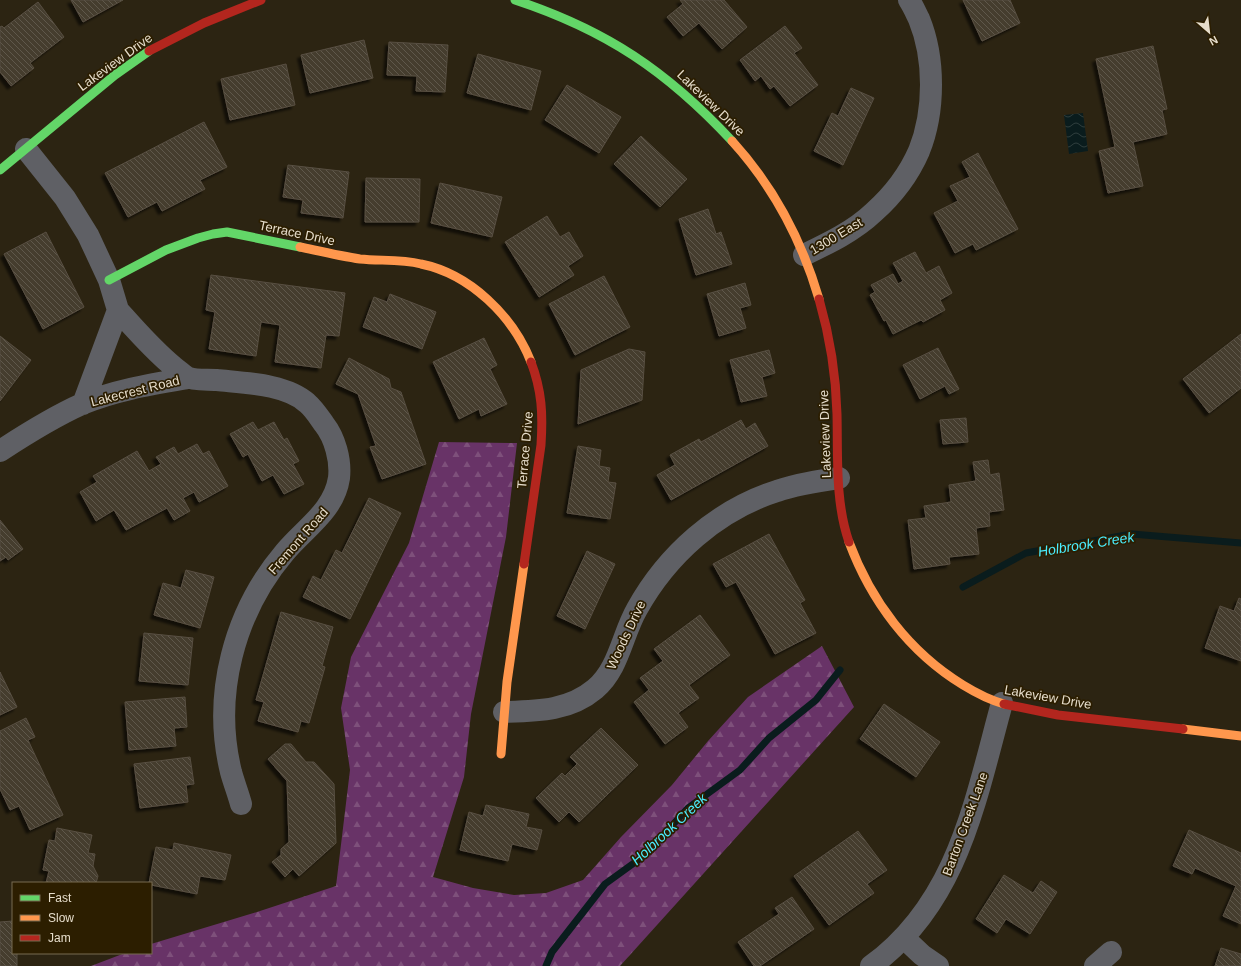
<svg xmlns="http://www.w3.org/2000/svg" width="1241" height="966" viewBox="0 0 1241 966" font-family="Helvetica,sans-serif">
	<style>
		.forest { fill: url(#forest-firs) }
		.water { fill: url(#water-waves) }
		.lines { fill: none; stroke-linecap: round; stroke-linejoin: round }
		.stream { stroke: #0a1c1d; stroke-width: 7 }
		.building { fill: url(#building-back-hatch); stroke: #584f42; filter: url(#shadow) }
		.street { stroke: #5f6065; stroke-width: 22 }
		.fast { stroke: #63d668; stroke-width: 9 }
		.slow { stroke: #ff974d; stroke-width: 9 }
		.jam { stroke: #b3261e; stroke-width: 9 }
		.labels { text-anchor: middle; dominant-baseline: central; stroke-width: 3.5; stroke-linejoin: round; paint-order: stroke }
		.street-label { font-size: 13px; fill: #e6ddcb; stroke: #2c1e00 }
		.water-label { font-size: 14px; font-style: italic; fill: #4aedfe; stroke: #2c1e00 }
	</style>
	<defs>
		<pattern id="forest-firs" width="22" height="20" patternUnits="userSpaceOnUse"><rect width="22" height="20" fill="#683367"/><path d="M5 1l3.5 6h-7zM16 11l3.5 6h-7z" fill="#7e507b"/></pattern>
		<pattern id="water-waves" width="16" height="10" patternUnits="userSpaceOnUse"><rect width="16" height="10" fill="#0a1c1d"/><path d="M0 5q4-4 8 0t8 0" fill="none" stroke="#2e3d3c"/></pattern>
		<pattern id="building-back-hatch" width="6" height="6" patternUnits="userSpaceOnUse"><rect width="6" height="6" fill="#443c2e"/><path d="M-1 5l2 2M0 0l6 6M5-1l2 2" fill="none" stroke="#5f584b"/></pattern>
		<filter id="shadow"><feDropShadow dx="-3.5" dy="3.5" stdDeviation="1" flood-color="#0009"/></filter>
	</defs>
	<rect width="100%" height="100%" fill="#2c2412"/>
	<!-- forest -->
	<path class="forest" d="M439 442 517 443 506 537 471 714 464 777 433 877 473 888 514 895 546 893 583 880 621 837 672 785 708 741 748 697 822 646 854 707 620 966H91L125 953H151V944L257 912 336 886 350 770 341 708 351 657 409 543Z"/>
	<!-- water -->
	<path class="water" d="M1083 113 1088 151 1069 154 1064 115Z"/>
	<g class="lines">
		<!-- stream -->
		<path class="stream" d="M963 587 1026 553 1132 534 1241 543
			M546 966 552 952 605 884 645 855 688 808 740 770 769 738 816 700 840 670"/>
	</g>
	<!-- building -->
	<path class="building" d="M71 0H123L83 22Z
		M680 0H724L747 27 722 49 699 23 683 36 667 17 683 4Z
		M963 0H1010L1020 23 982 41Z
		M38 2 64 37 30 63 34 68 11 86 0 72V27L2 26 4 28Z
		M785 26 802 48 794 53 818 85 790 106 774 86 770 89 761 76 755 81 740 60Z
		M364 40 373 78 310 93 301 55Z
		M389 42 448 45 445 92 416 91 417 76 387 75Z
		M1153 46 1167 109 1162 110 1167 134 1133 142 1143 186 1108 193 1099 151 1115 147 1096 59Z
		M478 54 541 71 531 110 467 93Z
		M286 64 295 105 230 120 221 79Z
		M567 85 621 117 599 153 545 120Z
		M851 88 874 98 843 165 814 151 832 113 838 116Z
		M204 122 227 167 200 180 205 189 162 211 157 202 128 217 105 173Z
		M641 136 687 179 660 207 614 164Z
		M978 153 1018 229 976 250 973 244 955 253 934 213 958 201 950 186 970 177 962 162Z
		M288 165 349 172 343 218 301 213 303 200 283 197Z
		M366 178 420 179 419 222H365Z
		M440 183 502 197 492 237 431 223Z
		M708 209 716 234 721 232 732 264 696 275 679 219Z
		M547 216 560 237 569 232 583 256 568 266 574 275 539 297 505 242Z
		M46 232 84 307 43 329 4 254Z
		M915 252 926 273 939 266 952 293 940 300 945 310 923 322 921 320 893 334 886 320 884 321 870 295 875 292 871 285 893 274 898 284 903 281 893 263Z
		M211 275 345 293 339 336 326 335 321 368 275 362 280 325 261 322 256 356 209 349 215 312 206 310Z
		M604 276 630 327 575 355 549 304Z
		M745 283 751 305 740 308 746 328 719 336 707 294Z
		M390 294 436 312 422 349 363 327 374 297 387 302Z
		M1241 334V388L1209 413 1183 379Z
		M0 336 31 360 0 401Z
		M484 338 497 365 490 369 507 404 481 416 479 409 459 419 433 362Z
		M938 348 959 389 949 394 945 386 920 399 903 365Z
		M629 349 645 352 642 400 578 424 581 370Z
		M769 350 775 373 762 377 767 396 741 402 730 360Z
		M349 358 389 379 391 388 401 392 426 464 382 479 370 447 376 446 358 394 336 384Z
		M966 418 968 442 943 444 940 420Z
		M741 420 746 429 755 423 768 446 671 500 657 475 675 465 670 455 699 439 701 442Z
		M253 422 258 430 274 422 284 440 287 438 299 461 293 464 304 484 284 494 273 475 262 481 248 454 243 457 230 434Z
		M197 444 203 454 209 451 228 486 199 502 194 492 183 498 190 511 174 520 167 508 126 530 114 510 96 521 80 492 97 482 93 476 137 451 149 471 161 464 156 457 174 447 178 454Z
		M578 446 601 450 599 466 610 468 608 482 616 483 610 519 567 513Z
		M988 460 990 475 999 473 1004 510 989 512 990 526 976 528 979 554 949 557 950 564 914 569 908 520 926 518 924 506 951 502 949 485 976 481 973 462Z
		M369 498 401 513 350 619 303 597 313 576 321 580 336 550 342 553Z
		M0 520 23 549 8 560 6 557 0 561Z
		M769 534 805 600 800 603 816 633 775 654 736 582 726 587 713 564Z
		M587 551 615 564 585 629 557 616Z
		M186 570 214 577 200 628 154 615 163 583 181 588Z
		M1239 598 1241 599V661L1205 648 1220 606 1234 611Z
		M281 612 333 627 322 666 325 667 309 723 301 721 298 732 258 721 264 702 256 700Z
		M700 615 730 655 689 685 699 698 678 713 688 727 665 744 634 702 649 690 640 678 663 661 654 649Z
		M144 633 193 638 188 685 139 681Z
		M0 672 17 707 0 715Z
		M185 697 187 727 174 728 176 746 129 750 125 702Z
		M884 704 940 742 916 777 860 739Z
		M26 718 35 737 28 740 63 815 30 830 19 806 10 810 0 789V731Z
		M601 728 638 765 579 822 569 812 559 822 536 798 562 773 565 776 577 764 570 757Z
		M285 744H291L306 762H314L334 784 336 843 299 876 293 869 285 877 272 862 281 855V849L289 842 287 781 268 759Z
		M190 757 194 784 186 785 188 802 140 808 134 764Z
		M486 805 529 814 526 827 542 830 537 850 512 844 508 861 460 850 469 812 483 816Z
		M57 828 92 835 88 853 95 854 93 866 98 876 96 883H46L49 871 43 870 49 840 55 841Z
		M1189 830 1241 853V924L1223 916 1236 886 1195 868 1192 874 1173 866Z
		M858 831 887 870 867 884 874 893 829 925 794 876Z
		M174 843 231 855 225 880 200 876 197 894 151 885V883H149L156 847 173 850Z
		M1004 875 1033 893 1041 881 1057 892 1030 934 1006 919 997 933 976 919Z
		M792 897 814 929 760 966H754L738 942 779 914 775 908Z
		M13 921V953H17V966H0V922Z
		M1221 948 1241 954V966H1215Z"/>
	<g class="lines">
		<!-- street -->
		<path class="street" d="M26 149 65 198 88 235 109 280 118 310 83 404
			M804 255C829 243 854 231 874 212 893 195 909 174 919 151 935 111 935 58 919 19 916 13 913 6 909 0
			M118 310C136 330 153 350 174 367 178 370 183 375 187 377 194 381 210 379 217 380 245 383 286 384 307 403 314 409 319 417 324 424 335 438 341 460 339 478 334 511 305 528 285 552 234 612 212 695 231 772 234 783 238 793 241 804
			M0 451C26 434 53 417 82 404 115 390 153 384 188 378
			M504 712C537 711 569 711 595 689 619 669 622 635 637 609 667 555 717 510 777 491 797 484 818 481 839 478
			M904 938 922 955 938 966
			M871 966C958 903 975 801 1002 703
			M1095 966 1111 952"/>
		<!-- fast -->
		<path class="fast" d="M515 0C606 30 667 71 732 141
			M0 170 115 75 149 51
			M109 280 166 250 198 238 213 234 227 232 300 247"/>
		<!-- slow -->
		<path class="slow" d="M732 141C773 186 802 241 819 299
			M300 247C319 251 340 256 360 259 380 261 401 259 421 264 470 274 513 316 531 362
			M849 542C871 601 909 652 963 685 976 693 990 700 1004 704
			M1183 729 1241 736
			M501 754 507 682 524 564"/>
		<!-- jam -->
		<path class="jam" d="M149 51 204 23 261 0
			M819 299C830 337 836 375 837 414 838 456 835 502 849 542
			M524 564 541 445C543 414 542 391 531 362
			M1004 704 1058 715 1183 729"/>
	</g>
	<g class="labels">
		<!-- street labels -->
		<g class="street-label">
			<text transform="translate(115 62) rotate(-36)">Lakeview Drive</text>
			<text transform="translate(711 103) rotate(44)">Lakeview Drive</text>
			<text transform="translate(297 233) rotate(12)">Terrace Drive</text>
			<text transform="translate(836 236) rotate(-31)">1300 East</text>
			<text transform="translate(135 391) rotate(-14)">Lakecrest Road</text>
			<text transform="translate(825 434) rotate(-92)">Lakeview Drive</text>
			<text transform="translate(525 450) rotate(-85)">Terrace Drive</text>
			<text transform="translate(298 541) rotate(-49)">Fremont Road</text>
			<text transform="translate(626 635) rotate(-65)">Woods Drive</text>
			<text transform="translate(1048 697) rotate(10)">Lakeview Drive</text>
			<text transform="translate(965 824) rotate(-70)">Barton Creek Lane</text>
		</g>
		<!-- water labels -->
		<g class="water-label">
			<text transform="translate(1086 544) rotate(-9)">Holbrook Creek</text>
			<text transform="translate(669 829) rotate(-43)">Holbrook Creek</text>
		</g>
	</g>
	<!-- legend -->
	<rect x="12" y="882" width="140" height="72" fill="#2c1e00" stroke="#766a51"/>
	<rect x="20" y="895" width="20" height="6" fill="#63d668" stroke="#766a51"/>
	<text x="48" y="902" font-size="12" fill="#e6ddcb">Fast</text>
	<rect x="20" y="915" width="20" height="6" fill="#ff974d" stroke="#766a51"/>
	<text x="48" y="922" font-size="12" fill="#e6ddcb">Slow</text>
	<rect x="20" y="935" width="20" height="6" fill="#b3261e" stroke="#766a51"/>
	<text x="48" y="942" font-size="12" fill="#e6ddcb">Jam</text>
	<!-- north arrow -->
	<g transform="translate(1209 32) rotate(152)" stroke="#2c1e00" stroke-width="3" paint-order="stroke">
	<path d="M0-3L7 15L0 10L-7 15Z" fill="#e6ddcb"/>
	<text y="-6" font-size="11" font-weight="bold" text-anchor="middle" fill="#e6ddcb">N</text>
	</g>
</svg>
